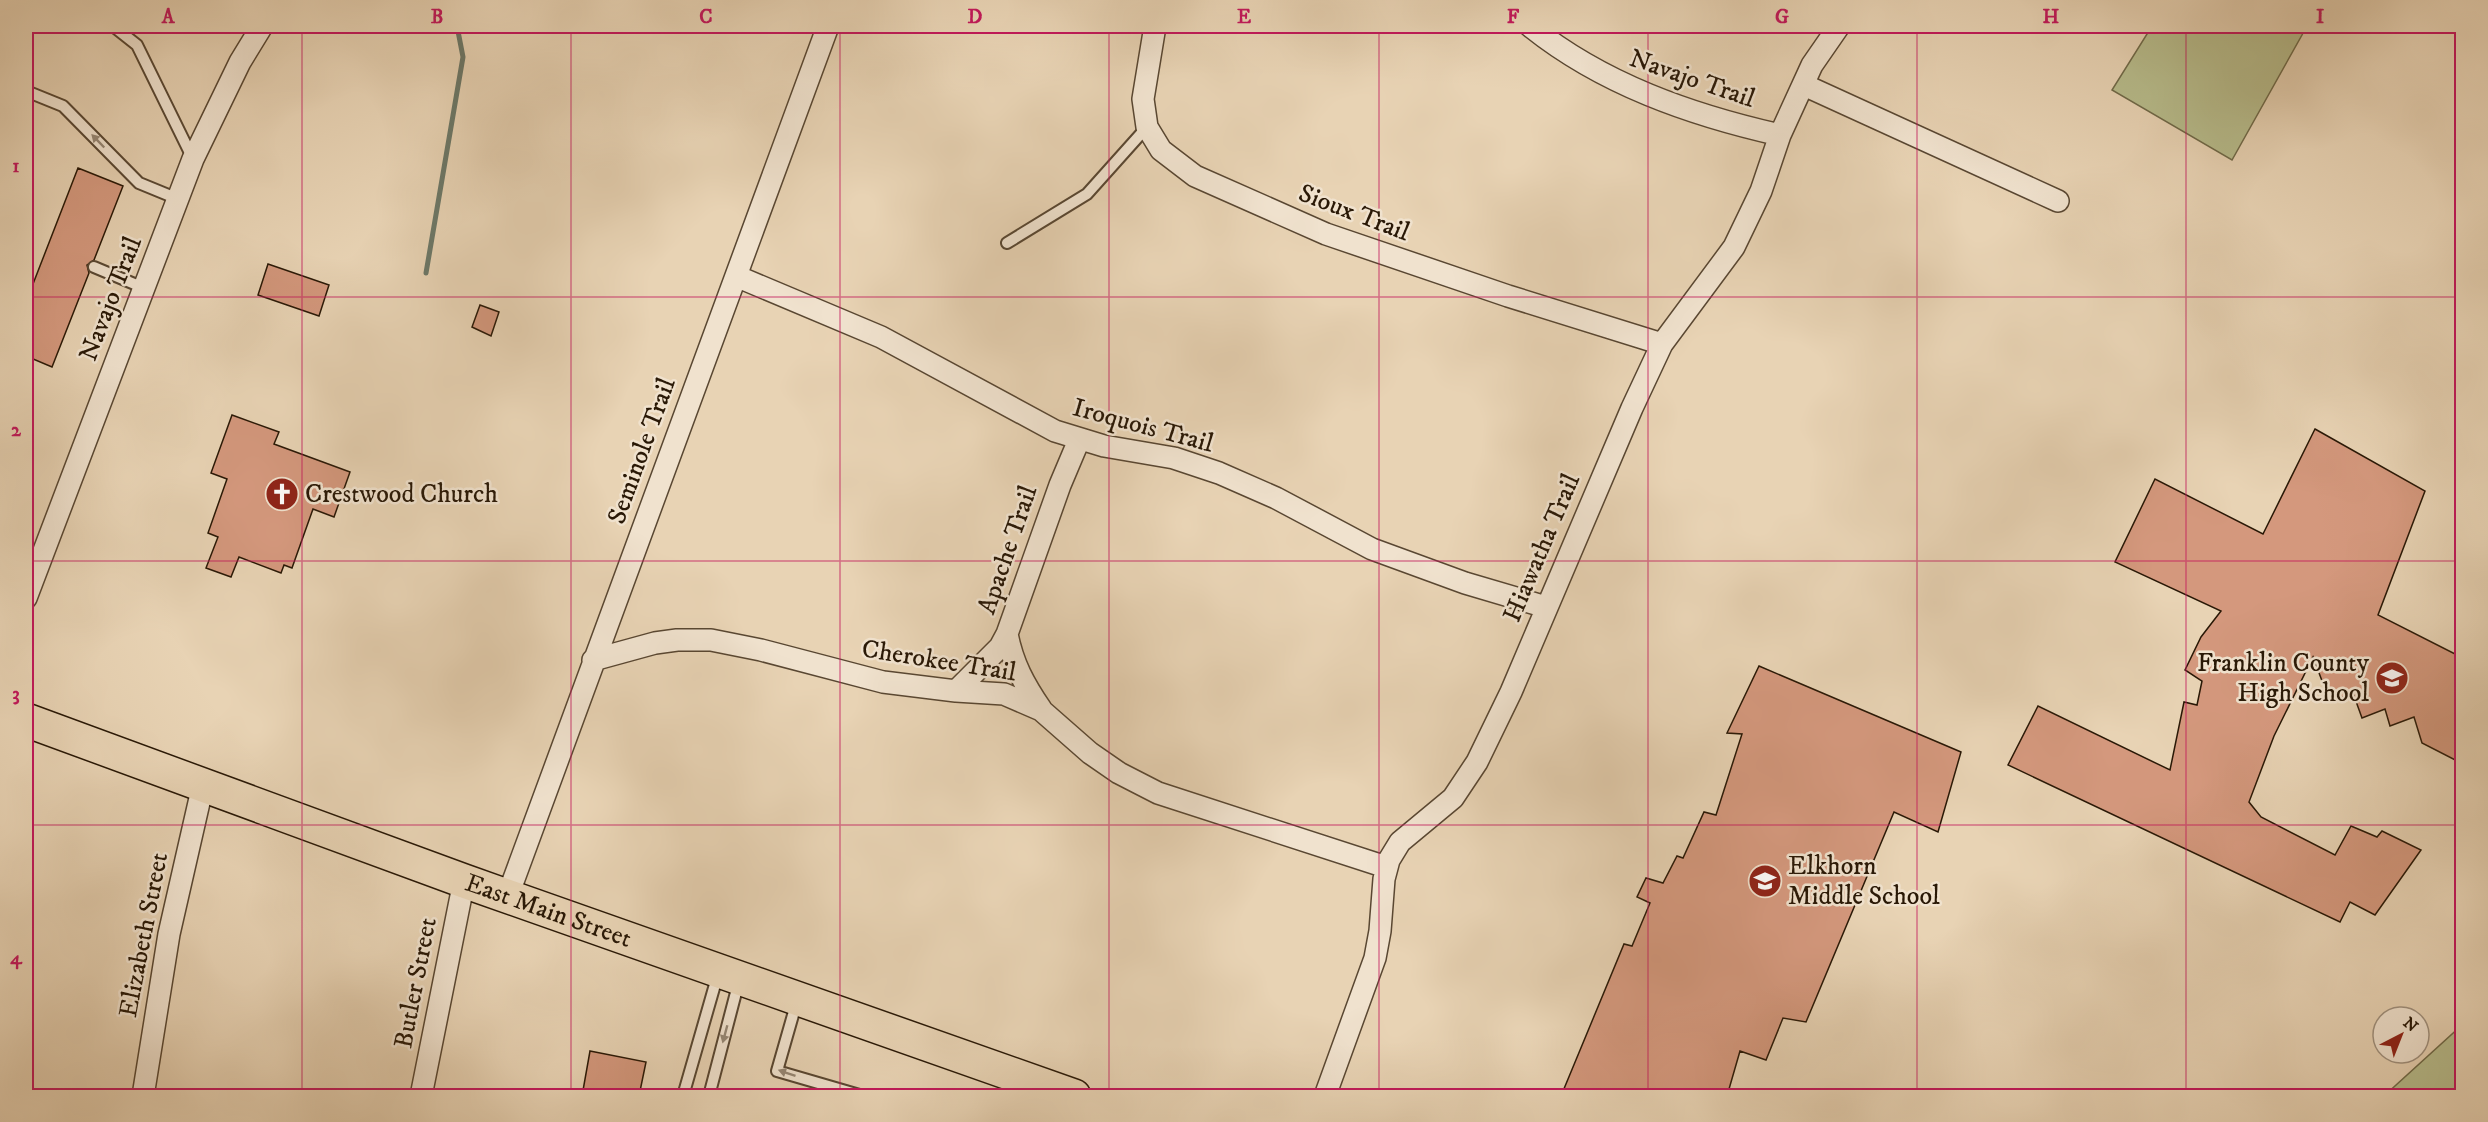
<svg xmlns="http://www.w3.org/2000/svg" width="2488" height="1122" viewBox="0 0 2488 1122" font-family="'IM FELL DW Pica',serif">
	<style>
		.green { fill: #b7bc8c; stroke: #706a49; stroke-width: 1.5 }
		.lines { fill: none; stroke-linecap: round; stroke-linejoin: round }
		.stream { stroke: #6c7868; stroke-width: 5 }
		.building { fill: #d4987d; stroke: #291806; stroke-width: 1.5 }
		.service-casing { stroke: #594732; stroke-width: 14 }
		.minor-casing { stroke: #594732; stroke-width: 24 }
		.primary-casing { stroke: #291806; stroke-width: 36 }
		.service { stroke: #f0e2ce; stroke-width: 10 }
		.minor { stroke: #f0e2ce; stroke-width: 21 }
		.primary { stroke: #e8d3b4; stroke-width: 33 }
		.oneway { fill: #968774 }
		.grid { fill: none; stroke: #c2185b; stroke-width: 1.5; stroke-opacity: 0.55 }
		.labels { text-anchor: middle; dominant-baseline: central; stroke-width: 5; stroke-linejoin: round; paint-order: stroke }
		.street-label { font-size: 26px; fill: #291806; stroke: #f0e2ce }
		.poi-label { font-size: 26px; fill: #291806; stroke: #f0e2ce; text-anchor: start }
		.neatline { fill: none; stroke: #c2185b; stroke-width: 2 }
		.grid-label { font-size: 20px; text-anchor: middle; font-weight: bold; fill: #c2185b }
	</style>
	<rect width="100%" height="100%" fill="#e8d3b4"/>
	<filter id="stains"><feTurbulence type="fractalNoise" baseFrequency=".00333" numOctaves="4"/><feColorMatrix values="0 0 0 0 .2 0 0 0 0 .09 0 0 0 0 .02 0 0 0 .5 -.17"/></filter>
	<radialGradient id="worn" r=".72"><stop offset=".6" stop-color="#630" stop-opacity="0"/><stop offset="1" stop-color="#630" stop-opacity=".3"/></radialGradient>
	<!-- green -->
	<path class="green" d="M2152 26H2307L2232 160 2112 90Z
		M2462 1025V1096H2384Z"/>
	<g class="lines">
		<!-- stream -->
		<path class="stream" d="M426 273 463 57 457 26"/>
	</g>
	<!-- building -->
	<path class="building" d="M78 168 123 186 94 260 87 265 89 273 52 367 26 356V302Z
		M268 264 329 285 319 316 258 295Z
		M480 305 499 312 491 336 472 327Z
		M232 415 279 432 274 444 350 472 334 517 313 509 292 568 284 565 281 573 239 557 231 577 206 568 218 537 208 533 227 479 211 473Z
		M2315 429 2425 491 2378 615 2463 658V764L2422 743 2414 717 2390 726 2385 709 2362 718 2353 693 2330 702 2313 657 2274 736 2249 802 2261 817 2335 855 2351 826 2377 837 2382 831 2421 850 2375 915 2350 902 2340 922 2008 765 2038 706 2170 770 2184 702 2197 705 2202 681 2185 670 2201 637 2221 611 2115 562 2155 479 2263 534Z
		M1759 666 1961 752 1938 832 1894 812 1806 1022 1783 1018 1766 1060 1740 1051 1727 1096H1561L1624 944 1632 946 1650 903 1637 897 1646 878 1663 883 1677 856 1683 858 1704 812 1716 815 1742 734 1727 733Z
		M590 1051 646 1062 639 1096H582Z"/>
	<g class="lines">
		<defs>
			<path id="service" d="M113 26 137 45 193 159
				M26 91 63 106 139 183 178 199
				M1007 243 1087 194 1147 127
				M94 267 144 288
				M797 1001 777 1071 863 1096
				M683 1096 718 974
				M709 1096 739 981"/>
			<path id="minor" d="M1155 26 1143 99 1147 127 1161 150 1195 176 1326 234 1508 296 1662 344
				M1530 26C1602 84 1691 115 1780 135
				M1804 85 2058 201
				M736 276 881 337 1055 431 1104 446 1174 458 1219 473 1276 498 1372 549 1465 583 1546 607
				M26 598 193 159 240 62 262 26
				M593 660 655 643 677 640H711L761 650 883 682 956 691 1004 694 1041 710 1090 753 1119 773 1158 793 1386 867
				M956 691 1000 647 1007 634
				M1041 709C1024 684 1013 664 1007 634L1060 485 1079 440
				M508 895 828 26
				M143 1096 169 934 203 785
				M421 1096 464 881
				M1325 1096 1375 958 1380 931 1384 879 1389 860 1400 842 1453 798 1477 762 1511 692 1632 408 1662 344 1734 247 1761 191 1780 135 1812 65 1839 26"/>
			<g id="primary">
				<path id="s1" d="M26 720 464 881 1074 1096"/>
			</g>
		</defs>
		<!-- service casing -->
		<use href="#service" class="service-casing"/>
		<!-- minor casing -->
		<use href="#minor" class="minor-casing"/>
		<!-- primary casing -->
		<use href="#primary" class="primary-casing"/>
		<!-- service -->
		<use href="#service" class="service"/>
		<!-- minor -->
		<use href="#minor" class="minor"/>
		<!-- primary -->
		<use href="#primary" class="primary"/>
	</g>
	<!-- one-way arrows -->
	<defs><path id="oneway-solid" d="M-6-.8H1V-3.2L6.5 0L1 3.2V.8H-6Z" transform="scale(1.5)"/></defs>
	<g class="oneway">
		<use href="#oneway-solid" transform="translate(98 141) rotate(-134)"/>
		<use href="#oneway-solid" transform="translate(725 1034) rotate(105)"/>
		<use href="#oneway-solid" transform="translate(787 1073) rotate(-161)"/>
	</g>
	<!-- grid -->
	<path class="grid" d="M302 26V1096M571 26V1096M840 26V1096M1109 26V1096M1379 26V1096M1648 26V1096M1917 26V1096M2186 26V1096M26 297H2462M26 561H2462M26 825H2462"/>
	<!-- icons -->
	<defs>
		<symbol id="church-disc" viewBox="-11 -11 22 22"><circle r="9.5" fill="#8f2418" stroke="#f0e2ce"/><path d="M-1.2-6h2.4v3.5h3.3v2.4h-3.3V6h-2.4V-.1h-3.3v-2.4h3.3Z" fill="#fff"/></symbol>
		<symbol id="school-disc" viewBox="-11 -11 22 22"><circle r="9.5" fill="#8f2418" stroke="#f0e2ce"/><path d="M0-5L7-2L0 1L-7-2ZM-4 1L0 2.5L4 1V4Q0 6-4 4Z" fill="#fff"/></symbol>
	</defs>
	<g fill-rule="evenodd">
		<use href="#church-disc" x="263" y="475" width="38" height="38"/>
		<use href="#school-disc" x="2373" y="659" width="38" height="38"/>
		<use href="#school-disc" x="1746" y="862" width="38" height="38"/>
	</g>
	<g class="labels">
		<!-- street labels -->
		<g class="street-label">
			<text transform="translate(1692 79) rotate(19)">Navajo Trail</text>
			<text transform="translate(1354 213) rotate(21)">Sioux Trail</text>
			<text transform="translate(111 299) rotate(-69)">Navajo Trail</text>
			<text transform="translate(1143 426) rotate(15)">Iroquois Trail</text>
			<text transform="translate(642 451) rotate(-70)">Seminole Trail</text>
			<text transform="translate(1542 548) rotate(-67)">Hiawatha Trail</text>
			<text transform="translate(1008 550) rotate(-71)">Apache Trail</text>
			<text transform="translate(939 661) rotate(9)">Cherokee Trail</text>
			<text stroke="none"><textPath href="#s1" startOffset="556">East Main Street</textPath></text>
			<text transform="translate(144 935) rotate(-79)">Elizabeth Street</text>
			<text transform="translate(416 983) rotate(-79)">Butler Street</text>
		</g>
		<!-- poi labels -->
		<g class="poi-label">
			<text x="305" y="494">Crestwood Church</text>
			<text x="2369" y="663" text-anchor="end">Franklin County<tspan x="2369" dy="30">High School</tspan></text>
			<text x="1788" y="866">Elkhorn<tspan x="1788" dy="30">Middle School</tspan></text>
		</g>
	</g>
	<!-- margin -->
	<rect width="2488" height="1122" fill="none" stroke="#e8d3b4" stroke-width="66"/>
	<!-- north arrow -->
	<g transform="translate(2401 1035) rotate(42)"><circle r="28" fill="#f0e2ce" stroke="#a0917e" stroke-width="1.5"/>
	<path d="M0-4.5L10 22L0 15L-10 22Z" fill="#8f2418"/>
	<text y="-9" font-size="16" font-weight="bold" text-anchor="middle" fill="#291806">N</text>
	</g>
	<rect x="33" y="33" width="2422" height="1056" class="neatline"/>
	<g class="grid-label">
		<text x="168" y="23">A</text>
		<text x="437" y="23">B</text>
		<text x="706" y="23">C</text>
		<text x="975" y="23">D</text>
		<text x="1244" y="23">E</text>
		<text x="1513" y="23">F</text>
		<text x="1782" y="23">G</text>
		<text x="2051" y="23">H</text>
		<text x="2320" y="23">I</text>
		<text x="16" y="172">1</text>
		<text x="16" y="436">2</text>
		<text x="16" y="700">3</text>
		<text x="16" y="964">4</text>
	</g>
	<rect width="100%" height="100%" filter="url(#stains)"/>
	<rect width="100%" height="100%" fill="url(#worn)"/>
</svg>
